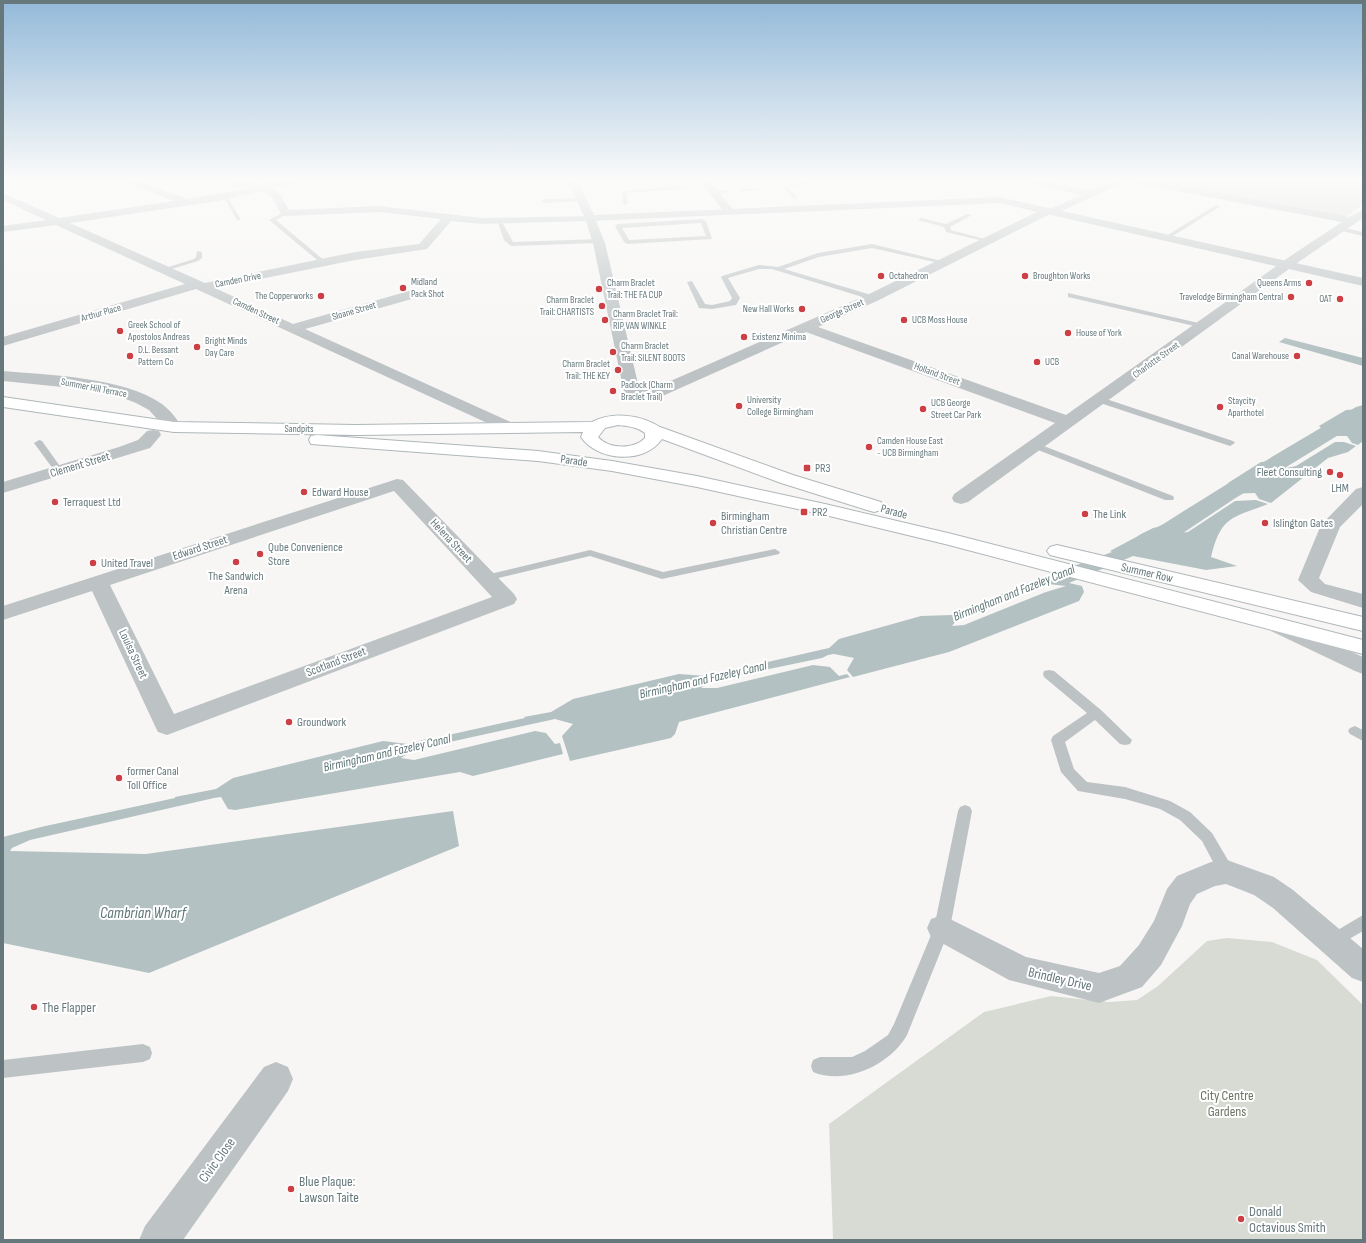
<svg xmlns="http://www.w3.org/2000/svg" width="1366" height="1243" viewBox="0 0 1366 1243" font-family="'Sofia Sans Condensed',sans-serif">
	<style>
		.green { fill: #d8dbd4 }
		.water { fill: #b4c1c2; fill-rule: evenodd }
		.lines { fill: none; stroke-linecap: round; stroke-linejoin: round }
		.canal { fill: #b4c1c2; fill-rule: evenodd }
		.secondary-casing { stroke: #afb7b9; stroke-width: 2 }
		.service { fill: #bdc2c4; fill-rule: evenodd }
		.minor { fill: #bdc2c4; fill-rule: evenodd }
		.tertiary { fill: #bdc2c4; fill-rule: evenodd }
		.secondary { fill: #fff; fill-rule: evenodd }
		.poi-dot { fill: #cc3f44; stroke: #fff; stroke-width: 1.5 }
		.labels { text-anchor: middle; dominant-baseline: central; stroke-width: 4; stroke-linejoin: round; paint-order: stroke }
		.far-poi-label { font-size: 10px; fill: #66787c; stroke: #fff; text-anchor: start }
		.far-street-label { font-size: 10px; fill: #66787c; stroke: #fff }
		.street-label { font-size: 12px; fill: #66787c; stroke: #fff }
		.poi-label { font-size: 12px; fill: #66787c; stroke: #fff; text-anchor: start }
		.water-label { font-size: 13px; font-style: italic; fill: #607677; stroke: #fff }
		.near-street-label { font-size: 14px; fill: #66787c; stroke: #fff }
		.near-poi-label { font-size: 14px; fill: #66787c; stroke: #fff; text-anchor: start }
		.near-park-label { font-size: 14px; fill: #6b7564; stroke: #fff }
		.near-water-label { font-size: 16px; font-style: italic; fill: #607677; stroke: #fff }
	</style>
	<rect width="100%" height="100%" fill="#f7f6f5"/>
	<!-- green -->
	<path class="green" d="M1147 180H1363V204L1346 217Z
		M1227 938 1272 942 1317 960 1363 1005V1240H833L829 1124 984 1012 1051 996 1109 1002 1137 1000 1158 986 1207 941Z"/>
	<!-- water -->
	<path class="water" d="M1285 338 1363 358V366L1279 342Z
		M1363 409V441L1358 445 1352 443 1347 436H1319L1323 430 1319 426 1346 410Z
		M1335 442H1344L1356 446 1348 452 1328 458 1271 503 1259 499 1255 493 1226 494 1230 487 1228 483 1261 462 1282 460 1286 468 1296 466Z
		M1256 500 1268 504C1232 518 1221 516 1211 557L1237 566 1206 570 1133 556 1069 583 1082 586 1084 592 1079 601 949 652 853 677 847 670 854 658 834 654 828 655 822 658 711 681 701 688H717L813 665 830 667 839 676 847 674 850 677 679 722 675 734 671 738 570 761 562 736 573 724 555 719 427 747 409 753 401 758 414 760 535 731 546 733 555 744 560 743 563 754 473 776 460 772 235 810 228 809 221 797 214 798 30 840 12 848 10 851 146 854 453 811 459 846 149 973 3 943V837L41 827 175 798V797L216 789 233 778 383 741 408 744 426 739V740L525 718 524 717 551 712 573 699 679 674 706 676 829 648 839 639 921 616 952 615 1033 581 1112 552 1110 551 1153 528 1180 523 1177 530 1178 533 1188 532 1235 501ZM1048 584 1066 586 1046 592 964 625 952 626 956 621 968 615Z"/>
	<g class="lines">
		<!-- canal -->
		<path class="canal" d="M1363 405V420L1234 499 1177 537 1146 549 1137 546 1133 541C1140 531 1155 530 1165 523 1227 483 1292 445 1356 407Z"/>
		<defs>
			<path id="secondary" d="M3 397 174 422 356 425 592 422C613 411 641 415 660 427L793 475 881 502 883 506 881 510 874 512 867 510 781 483 662 439C644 465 597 461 581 437L583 432 356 435 174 432 3 407ZM618 425C628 426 637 427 645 433V438C634 450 608 449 598 437L605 428Z
				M317 435 538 451 612 461 697 476 825 504 952 534 1363 640V654L945 544 825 515 697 487 612 471 538 461 311 444 309 440 311 436Z
				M1057 545 1363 617V631L1050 555 1047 551 1050 547Z"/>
		</defs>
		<!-- secondary casing -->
		<use href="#secondary" class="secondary-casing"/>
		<!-- service -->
		<path class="service" d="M811 182 809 185 787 186 797 197 794 199 780 185Z
			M690 185 692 188 627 193 628 203 625 205 622 203V191Z
			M740 189 756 188 759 190 738 192Z
			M715 191 727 190 730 192 713 194Z
			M223 196H227L241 220H237Z
			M583 198 581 201 544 203 541 201 544 199Z
			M1216 205 1221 206 1168 239 1163 238Z
			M284 212 289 213 276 220 326 262V264H322L269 220Z
			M967 214 972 215 950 227 951 230 988 240V242L946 232 944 227 918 220 921 218 946 224Z
			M703 219 706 221 712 239 627 244 624 242 615 226 618 224ZM701 223 706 236 629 240 622 228Z
			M497 220H501L513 242 598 239 601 241 598 243 511 246 504 240Z
			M1340 227 1363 232V236L1338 230V228Z
			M872 244 946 262 943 264 872 248 819 257 784 269 875 296V300H872L772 269H759L728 278 740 298 736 305 712 309 699 308 687 282 692 281 705 304 712 305 730 301 732 298 721 277 722 276 759 265 778 267 818 253Z
			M197 251 202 252V258L198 261 165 271 162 269 194 259 196 257Z
			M1068 293 1203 324 1207 326 1203 328 1068 297Z
			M1100 397 1233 441 1235 443 1230 446 1227 445 1097 402V398Z
			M39 440 42 441 62 469 64 471 62 473H56L34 443Z
			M1036 443 1173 496 1174 498 1173 500H1165L1033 448 1031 446Z
			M775 549 780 552 779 554 662 579 590 556 486 581 480 578 482 576 590 550 663 572Z
			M1049 670 1054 671 1101 710 1132 740 1130 744 1125 745 1120 744 1095 720 1065 742 1074 769 1087 782 1125 787 1170 801 1190 812 1212 833 1235 872 1233 877 1227 879 1221 877 1202 841 1180 820 1160 809 1125 799 1078 791 1061 772 1051 740 1053 736 1087 713 1044 677 1043 674 1044 671Z
			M1355 726 1363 730V741L1350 734 1348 731 1350 728Z
			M965 805 970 807 972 811 950 928 907 1035C891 1064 846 1086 813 1072L811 1066 813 1060 820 1057H852L865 1051 888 1035 894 1024 934 928 958 811 960 807Z
			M1363 915V931L1332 949 1326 947 1324 942 1326 937Z
			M143 1044 150 1047 152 1053 150 1059 143 1062 3 1078V1060Z"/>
		<!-- minor -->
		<path class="minor" d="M121 180H136L187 199 246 189 232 185 225 180H238L260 185 280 180H304L299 183 272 188 280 194 289 210 379 206 482 218 594 216 605 243 639 388 650 390 867 295 1043 209H1050L1082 195 1027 183 1022 180H1042L1091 191 1115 180H1129L1055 214 1048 215 877 301 818 327 1066 415 1292 255 1342 222 1134 183 1129 180H1151L1349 217 1363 210V218L1300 261 968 502 961 504 954 502 952 498 954 494 1055 423 806 332 658 398 652 400 626 395 624 392 593 243 586 221 482 224 451 221 427 249 355 260 215 288 293 324 409 291H419L420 294 419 297 305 329 515 424 517 428 515 432 509 433 196 289 3 346V337L185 284 56 225 3 232V226L46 220 3 200V193L59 218 174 201ZM261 191 271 196 282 215 286 216 379 212 441 219 419 244 355 252 205 283 70 223 218 201Z
			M699 180H709L733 209 734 211 733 213H725Z
			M3 371C48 375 124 377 162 404 170 410 177 419 182 427L180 431 174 432 168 431 149 410 136 403 118 396 82 389 3 381Z
			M153 430 159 431 161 435 150 448 3 493V482L119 447 138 440 147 431Z
			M397 479 403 480 514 594 517 599 514 604 167 735 158 732 155 726 92 591 3 620V606ZM394 491 492 597 174 714 110 585Z
			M1363 487V504L1340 527 1319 578 1325 584 1363 594V608L1311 592 1298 580 1321 525 1356 489Z
			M1279 619 1363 657V674L1355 671 1271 631 1268 626 1271 621Z
			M1227 860 1274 877 1293 890 1363 949V982L1352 978 1273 908 1254 895 1226 884 1215 886 1197 894 1190 904 1182 926 1161 965 1142 987 1099 1003 1009 980 931 937 927 928 931 919 942 915 1026 957 1099 973 1120 966 1139 945 1154 921 1167 889 1177 876 1211 862Z
			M276 1062 288 1067 293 1079 288 1091 183 1240H139L145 1226 264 1067Z"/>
		<!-- tertiary -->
		<path class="tertiary" d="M567 180H577L594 215 999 197 1363 278V286L999 203 590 221 585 218Z"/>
		<!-- secondary -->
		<use href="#secondary" class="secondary"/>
	</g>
	<!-- sky -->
	<linearGradient id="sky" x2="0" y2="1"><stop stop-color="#93b9d9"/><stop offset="0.51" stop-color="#fbfbfa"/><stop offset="1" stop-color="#fbfbfa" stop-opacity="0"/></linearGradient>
	<rect width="1366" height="354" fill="url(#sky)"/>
	<!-- markers -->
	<g class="poi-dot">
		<circle cx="881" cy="276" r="4"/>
		<circle cx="1025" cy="276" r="4"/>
		<circle cx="1309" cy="283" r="4"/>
		<circle cx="403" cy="288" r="4"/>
		<circle cx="599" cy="289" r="4"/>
		<circle cx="321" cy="296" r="4"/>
		<circle cx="1291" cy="297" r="4"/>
		<circle cx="1340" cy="299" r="4"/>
		<circle cx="602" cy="306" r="4"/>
		<circle cx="802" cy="309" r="4"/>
		<circle cx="605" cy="320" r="4"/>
		<circle cx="904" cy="320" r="4"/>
		<circle cx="120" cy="331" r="4"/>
		<circle cx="1068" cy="333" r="4"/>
		<circle cx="744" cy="337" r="4"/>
		<circle cx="197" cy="347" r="4"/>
		<circle cx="613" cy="352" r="4"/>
		<circle cx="130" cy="356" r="4"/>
		<circle cx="1297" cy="356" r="4"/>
		<circle cx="1037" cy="362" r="4"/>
		<circle cx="618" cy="370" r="4"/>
		<circle cx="613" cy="391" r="4"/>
		<circle cx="739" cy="406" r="4"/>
		<circle cx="1220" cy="407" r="4"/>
		<circle cx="923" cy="409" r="4"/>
		<circle cx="869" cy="447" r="4"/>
		<rect x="803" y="464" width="8" height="8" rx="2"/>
		<circle cx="1330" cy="472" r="4"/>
		<circle cx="1340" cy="475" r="4"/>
		<circle cx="304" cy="492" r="4"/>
		<circle cx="55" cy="502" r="4"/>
		<rect x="800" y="508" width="8" height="8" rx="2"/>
		<circle cx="1085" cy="514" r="4"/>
		<circle cx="713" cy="523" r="4"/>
		<circle cx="1265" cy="523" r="4"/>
		<circle cx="260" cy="554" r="4"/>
		<circle cx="236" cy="562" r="4"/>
		<circle cx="93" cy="563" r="4"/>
		<circle cx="289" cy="722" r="4"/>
		<circle cx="119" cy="778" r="4"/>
		<circle cx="34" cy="1007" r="4"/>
		<circle cx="291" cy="1189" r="4"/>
		<circle cx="1241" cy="1219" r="4"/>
	</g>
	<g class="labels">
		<!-- far-poi labels -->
		<g class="far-poi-label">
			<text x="889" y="276">Octahedron</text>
			<text x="1033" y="276">Broughton Works</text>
			<text x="411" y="282">Midland<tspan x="411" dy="12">Pack Shot</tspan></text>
			<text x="607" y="283">Charm Braclet<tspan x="607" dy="12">Trail: THE FA CUP</tspan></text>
			<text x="1301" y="283" text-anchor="end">Queens Arms</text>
			<text x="313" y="296" text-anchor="end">The Copperworks</text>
			<text x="1283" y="297" text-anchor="end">Travelodge Birmingham Central</text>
			<text x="1332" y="299" text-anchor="end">OAT</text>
			<text x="594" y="300" text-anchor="end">Charm Braclet<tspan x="594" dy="12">Trail: CHARTISTS</tspan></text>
			<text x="794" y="309" text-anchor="end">New Hall Works</text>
			<text x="613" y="314">Charm Braclet Trail:<tspan x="613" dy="12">RIP VAN WINKLE</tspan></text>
			<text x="912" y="320">UCB Moss House</text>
			<text x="128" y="325">Greek School of<tspan x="128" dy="12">Apostolos Andreas</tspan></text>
			<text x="1076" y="333">House of York</text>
			<text x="752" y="337">Existenz Minima</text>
			<text x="205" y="341">Bright Minds<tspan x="205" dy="12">Day Care</tspan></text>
			<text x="621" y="346">Charm Braclet<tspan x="621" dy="12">Trail: SILENT BOOTS</tspan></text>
			<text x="138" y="350">D.L. Bessant<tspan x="138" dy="12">Pattern Co</tspan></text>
			<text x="1289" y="356" text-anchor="end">Canal Warehouse</text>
			<text x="1045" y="362">UCB</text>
			<text x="610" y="364" text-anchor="end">Charm Braclet<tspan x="610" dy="12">Trail: THE KEY</tspan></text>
			<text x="621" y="385">Padlock (Charm<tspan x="621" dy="12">Braclet Trail)</tspan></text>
			<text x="747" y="400">University<tspan x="747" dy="12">College Birmingham</tspan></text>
			<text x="1228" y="401">Staycity<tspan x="1228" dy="12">Aparthotel</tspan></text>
			<text x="931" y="403">UCB George<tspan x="931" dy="12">Street Car Park</tspan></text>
			<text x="877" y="441">Camden House East<tspan x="877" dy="12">- UCB Birmingham</tspan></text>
		</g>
		<!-- far-street labels -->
		<g class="far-street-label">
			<text transform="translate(238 280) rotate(-11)">Camden Drive</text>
			<text transform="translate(256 311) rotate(25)">Camden Street</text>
			<text transform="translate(354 311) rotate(-16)">Sloane Street</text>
			<text transform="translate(842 311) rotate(-24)">George Street</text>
			<text transform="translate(101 313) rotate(-16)">Arthur Place</text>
			<text transform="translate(1156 360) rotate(-36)">Charlotte Street</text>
			<text transform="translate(937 374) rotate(20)">Holland Street</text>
			<text transform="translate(94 388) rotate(11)">Summer Hill Terrace</text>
			<text x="299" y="429">Sandpits</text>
		</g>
		<!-- street labels -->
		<g class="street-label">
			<text transform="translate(574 461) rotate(8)">Parade</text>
			<text transform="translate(80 465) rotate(-17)">Clement Street</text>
			<text transform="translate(894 512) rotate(15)">Parade</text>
			<text transform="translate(451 541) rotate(47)">Helena Street</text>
			<text transform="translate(200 548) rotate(-18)">Edward Street</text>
			<text transform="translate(1147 573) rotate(13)">Summer Row</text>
			<text transform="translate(133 654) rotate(65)">Louisa Street</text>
			<text transform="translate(336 662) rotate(-21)">Scotland Street</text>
		</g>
		<!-- poi labels -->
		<g class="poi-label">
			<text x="815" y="468">PR3</text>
			<text x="1322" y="472" text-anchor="end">Fleet Consulting</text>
			<text x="1340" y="488" text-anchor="middle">LHM</text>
			<text x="312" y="492">Edward House</text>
			<text x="63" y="502">Terraquest Ltd</text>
			<text x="812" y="512">PR2</text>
			<text x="1093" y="514">The Link</text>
			<text x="721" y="516">Birmingham<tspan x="721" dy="14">Christian Centre</tspan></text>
			<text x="1273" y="523">Islington Gates</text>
			<text x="268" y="547">Qube Convenience<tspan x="268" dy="14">Store</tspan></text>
			<text x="101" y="563">United Travel</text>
			<text x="236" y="576" text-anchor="middle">The Sandwich<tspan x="236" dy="14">Arena</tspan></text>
			<text x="297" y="722">Groundwork</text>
			<text x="127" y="771">former Canal<tspan x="127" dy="14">Toll Office</tspan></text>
		</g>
		<!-- water labels -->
		<g class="water-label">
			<text transform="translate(1014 593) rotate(-22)">Birmingham and Fazeley Canal</text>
			<text transform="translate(703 680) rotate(-13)">Birmingham and Fazeley Canal</text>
			<text transform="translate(387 753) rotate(-13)">Birmingham and Fazeley Canal</text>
		</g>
		<!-- near-street labels -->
		<g class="near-street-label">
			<text transform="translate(1060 979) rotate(13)">Brindley Drive</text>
			<text transform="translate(217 1160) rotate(-54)">Civic Close</text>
		</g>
		<!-- near-poi labels -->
		<g class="near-poi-label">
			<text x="42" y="1007">The Flapper</text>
			<text x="299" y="1181">Blue Plaque:<tspan x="299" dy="16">Lawson Taite</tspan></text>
			<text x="1249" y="1211">Donald<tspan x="1249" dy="16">Octavious Smith</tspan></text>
		</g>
		<!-- near-park labels -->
		<g class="near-park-label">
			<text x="1227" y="1095">City Centre<tspan x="1227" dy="16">Gardens</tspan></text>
		</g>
		<!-- near-water labels -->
		<g class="near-water-label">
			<text x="143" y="913">Cambrian Wharf</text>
		</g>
	</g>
	<!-- border -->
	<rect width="1366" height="1243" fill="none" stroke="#66787c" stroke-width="8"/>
</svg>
